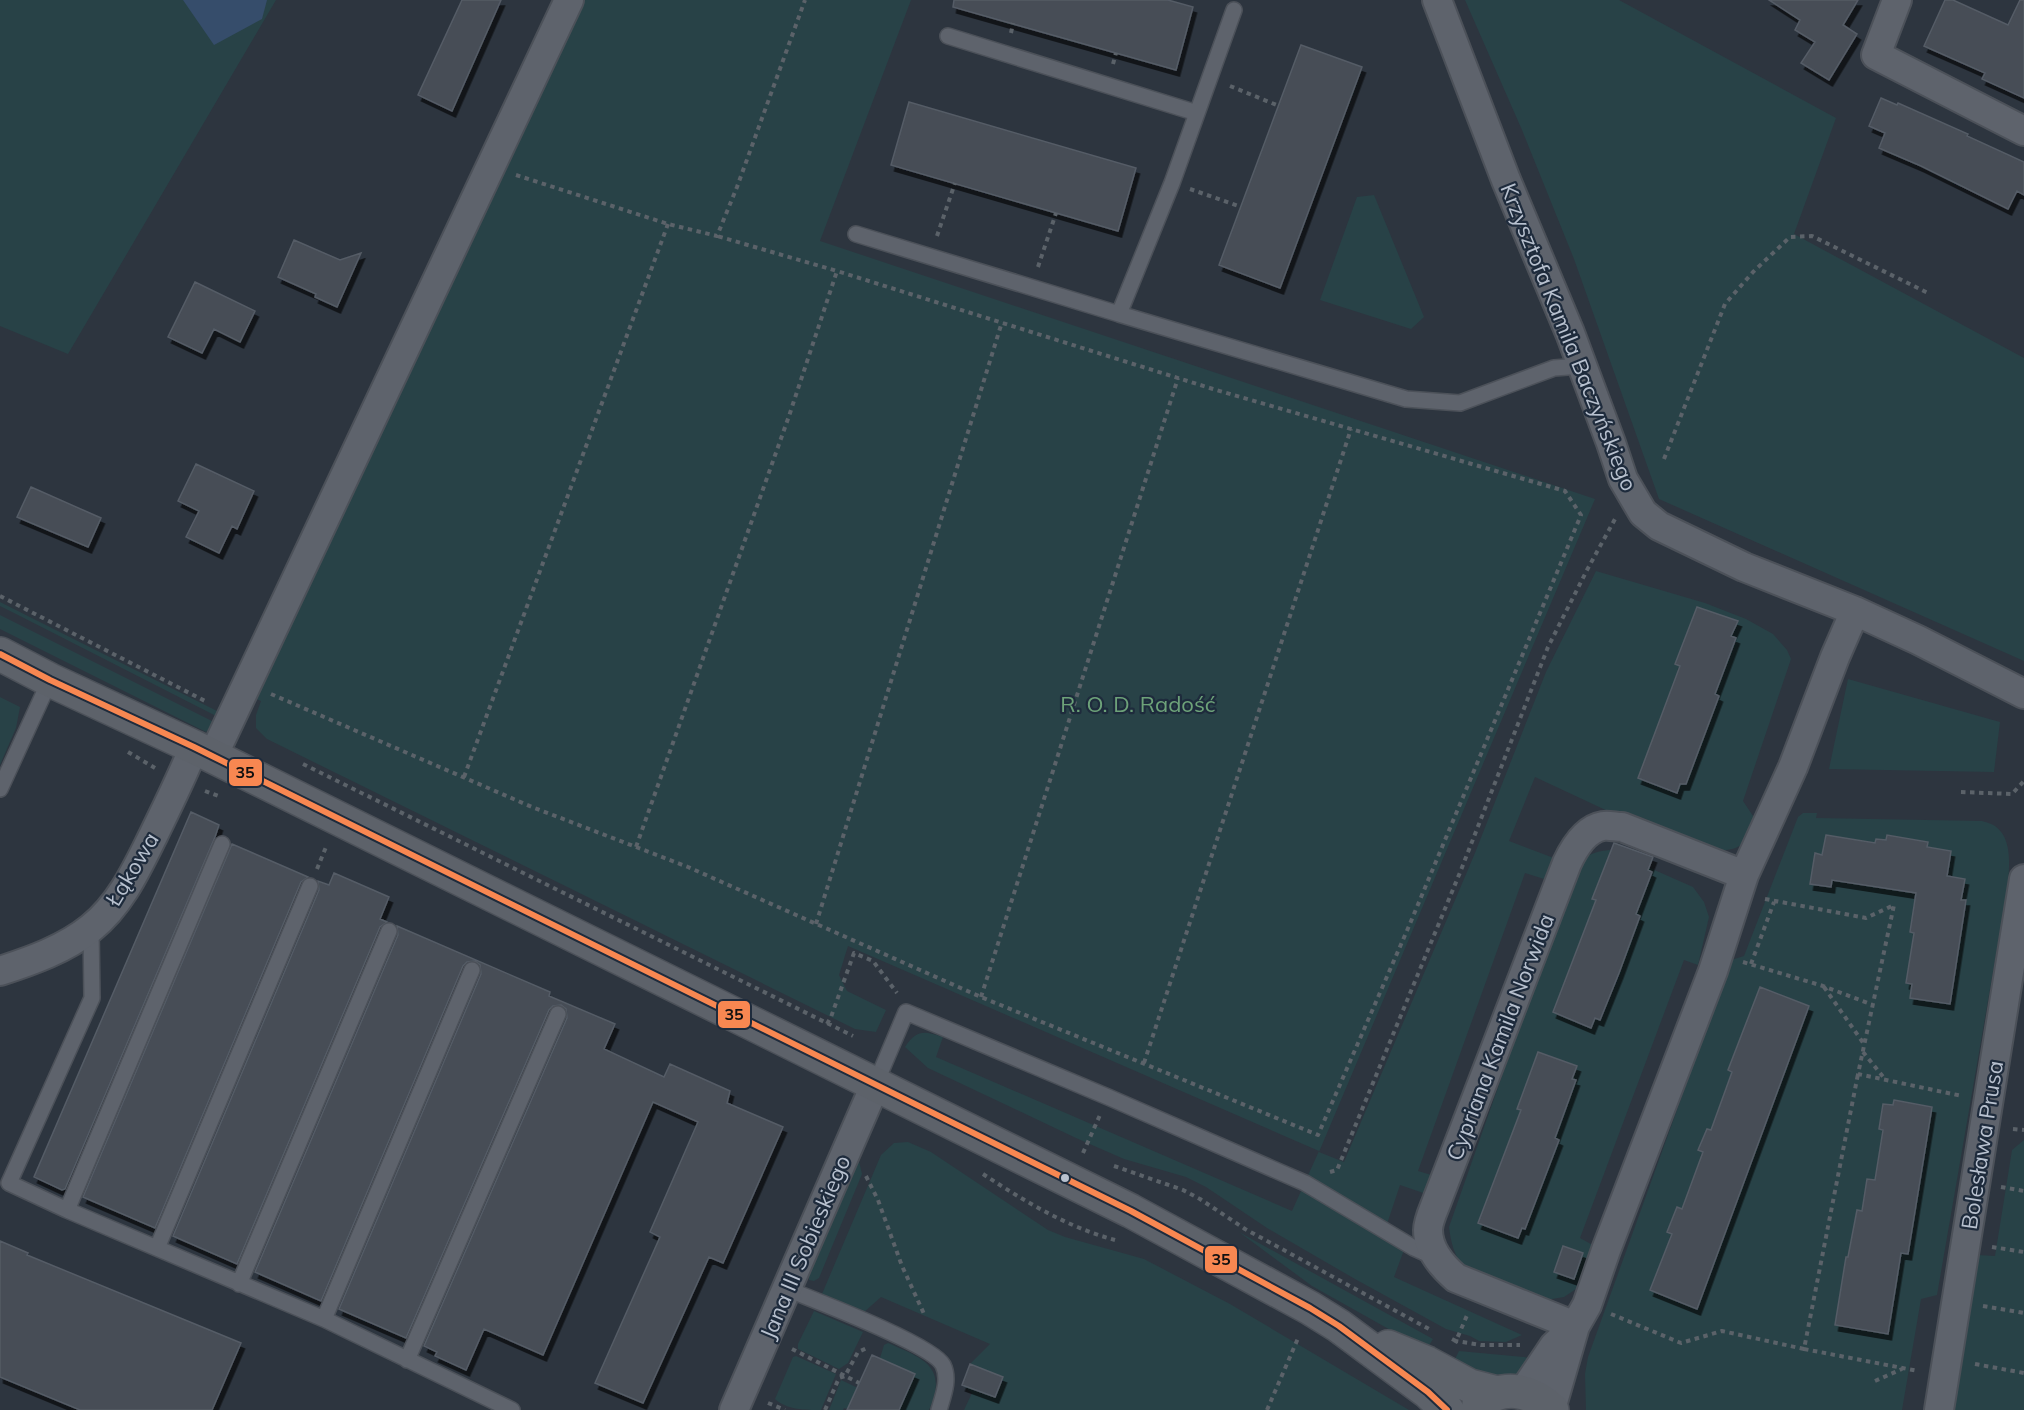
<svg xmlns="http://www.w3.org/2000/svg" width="2024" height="1410" viewBox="0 0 2024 1410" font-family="Mulish,sans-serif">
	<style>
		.green { fill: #284247 }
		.water { fill: #364d6b }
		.building { fill: #464d56; stroke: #555c66; stroke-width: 1.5; filter: url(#shadow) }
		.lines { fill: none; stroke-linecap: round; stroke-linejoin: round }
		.lane-casing { stroke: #4c5159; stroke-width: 18 }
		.street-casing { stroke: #4c5159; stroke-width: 32 }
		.secondary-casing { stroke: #4c5159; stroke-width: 36 }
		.path { stroke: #5b6269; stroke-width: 4; stroke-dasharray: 4.5 4.5; stroke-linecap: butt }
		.lane { stroke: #5e636c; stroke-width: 15 }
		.street { stroke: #5e636c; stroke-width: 28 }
		.secondary { stroke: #5d626a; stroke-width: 33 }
		.bus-1-casing { stroke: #1e2b3c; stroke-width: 10 }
		.bus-1 { stroke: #f88751; stroke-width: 6 }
		.bus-dot { fill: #b8c1cf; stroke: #1e2b3c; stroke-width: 2 }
		.labels { text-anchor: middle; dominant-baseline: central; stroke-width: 4.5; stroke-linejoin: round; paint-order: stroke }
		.street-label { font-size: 22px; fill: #b8c1cf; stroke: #1e2b3c }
		.park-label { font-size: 22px; fill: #6da279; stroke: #1e2b3c }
		.line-badge { stroke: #1e2b3c; stroke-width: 2 }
		.pale-badge-label { font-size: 16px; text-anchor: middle; font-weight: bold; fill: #111 }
	</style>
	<defs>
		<filter id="shadow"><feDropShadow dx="3.5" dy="6" stdDeviation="0" flood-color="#0009"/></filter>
	</defs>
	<rect width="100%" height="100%" fill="#2d353f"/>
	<!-- green -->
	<path class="green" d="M0 0H276L68 354 0 326Z
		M584 0H911L820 241 1595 499 1319 1152 1344 1162 1475 853 1546 672 1596 571 1705 603 1746 619 1773 634 1787 650 1791 659 1743 801 1757 822C1754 827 1752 834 1748 838 1727 868 1674 835 1649 824L1648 820 1629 813 1622 815 1612 813 1535 777 1509 841 1567 863 1560 884 1525 873 1418 1171 1445 1179 1438 1198 1400 1185 1382 1239 1404 1250 1394 1277 1522 1335 1506 1342 1479 1341 1470 1336 1446 1329 1355 1279 1267 1228 1206 1187 1186 1177 1124 1159 1076 1138 928 1068 905 1047C917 1029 924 1031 943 1037L936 1057 1292 1211 1319 1151 848 946 839 975 847 991 886 1010 876 1032 855 1029 267 739 256 728V715L261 701 252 697Z
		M1465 0H1619L1836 118 1794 234 2024 358V661L1659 499 1574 259 1522 130Z
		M1374 195 1424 317 1411 329 1320 300 1357 197Z
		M0 602 223 714 220 718 18 615 0 606Z
		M0 615 216 723 206 732 0 629Z
		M1848 679 2000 722 1994 772 1829 769Z
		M0 697 20 707 16 728 0 765Z
		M1803 813H1817L1816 818 1982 821C1986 822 1992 824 1995 826 2013 839 2009 866 2008 885L1937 1295 1921 1299 1902 1410H1586L1585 1374 1588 1357 1731 960 1744 956 1798 817Z
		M1609 850 1693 887 1704 902 1709 917 1698 965 1684 960 1580 1238 1598 1248 1585 1283 1564 1297 1540 1301 1463 1267C1454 1254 1451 1243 1449 1227L1575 868C1585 855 1593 852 1609 850Z
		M2024 1140V1410H1951L1977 1255 1995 1256 2012 1150Z
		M908 1142 931 1152 1048 1230 1065 1237 1144 1259 1230 1304 1409 1410H964L972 1393 962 1385 995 1397 1002 1377 970 1364 990 1344 881 1297 863 1313 822 1294 881 1155 894 1143Z
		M858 1157 862 1174 819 1278 814 1281 809 1280V1274Z
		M1239 1232 1433 1339 1426 1350 1312 1286Z
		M814 1311 863 1332 848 1363 839 1369 798 1349V1344Z
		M888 1343C922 1358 949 1366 929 1410H899L915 1374 880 1358 884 1345Z
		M1459 1351 1533 1358 1518 1374 1506 1378 1451 1367Z
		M796 1356 836 1374 821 1410C805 1410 787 1410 775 1399L793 1357Z
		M841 1380 858 1388 848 1409 844 1408 843 1410H829Z"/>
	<!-- water -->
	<path class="water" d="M183 0H267L262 19 214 45Z"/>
	<!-- building -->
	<path class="building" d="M462 0H501L452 111 418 95Z
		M954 0H1168L1193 7 1176 70 953 7Z
		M1769 0H1858L1843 25 1857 34 1829 80 1801 63 1815 42 1795 30 1800 20Z
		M1945 0H1953L2008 25 2020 0H2024V98L1982 79 1985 73 1924 46Z
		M1301 45 1362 67 1280 288 1219 265Z
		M1881 98 1897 105 1898 103 1968 134 1967 136 2024 162V195L2017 191 2008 209 1921 166 1879 148 1885 133 1869 126Z
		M909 102 1136 168 1118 231 891 165Z
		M294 240 340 260 361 253 337 307 315 297 316 294 278 277Z
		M195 282 255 311 240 342 214 329 202 353 168 337Z
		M196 464 254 491 237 529 232 526 219 553 186 537 199 511 178 501Z
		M31 487 101 518 88 547 17 517Z
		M1697 607 1738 621 1731 636 1736 638 1715 694 1719 696 1686 784H1680L1677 793 1638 778 1680 666 1675 664Z
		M191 812 219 825 215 837 65 1189 62 1190 34 1177Z
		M1826 835 1875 843 1876 839 1886 840 1887 835 1928 842 1927 847 1951 851 1947 876 1965 879 1961 900H1966L1950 1004 1910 998 1912 984 1906 983 1914 933 1910 932 1916 893 1832 880 1831 887 1810 884 1815 853 1822 855Z
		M1614 843 1653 857 1648 870 1652 872 1636 914 1640 916 1619 973 1600 1020 1595 1018 1591 1028 1553 1012 1596 900 1592 899Z
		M232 844 308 877 301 882 155 1228 83 1197Z
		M334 873 389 897 380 919 387 922 380 927 237 1264 173 1236 319 890 318 881 329 885Z
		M397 926 550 992 549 996 615 1024 604 1049 664 1077 670 1064 730 1091 727 1103 783 1127 723 1263 709 1257 643 1403 595 1383 660 1237 650 1232 698 1122 653 1102 543 1355 484 1329 466 1370 435 1356 437 1352 424 1346 567 1018 566 1009 561 1005 553 1006 549 1010 406 1338 339 1309 481 974 480 965 475 961 467 962 463 966 321 1301 255 1272 398 935Z
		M1760 987 1809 1006 1697 1309 1650 1290 1672 1234 1667 1232 1677 1207 1682 1209 1703 1152 1698 1150 1707 1129 1711 1130 1732 1072 1728 1070Z
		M1538 1052 1577 1066 1572 1079 1576 1080 1555 1138 1559 1140 1525 1229 1522 1228 1518 1238 1478 1223 1521 1110 1517 1109Z
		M1894 1100 1932 1107 1908 1254 1901 1253 1888 1334 1835 1325 1846 1257H1848L1857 1210 1862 1211 1867 1179 1875 1180 1883 1130 1879 1129 1883 1104 1893 1105Z
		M0 1241 28 1253 27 1255 241 1343 212 1410H80L0 1377Z
		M1563 1246 1583 1253 1574 1279 1554 1272Z
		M872 1355 915 1374 899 1410H847Z
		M970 1364 1003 1377 995 1397 962 1385Z"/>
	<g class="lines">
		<defs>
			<path id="lane" d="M1234 10 1172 183 1119 314 1406 399 1460 403 1554 368 1582 366
				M948 36 1197 113
				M856 234 1119 314
				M0 789 50 680
				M91 928 92 998 9 1183 67 1210 324 1319 512 1410
				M876 1083 906 1012 1108 1097 1305 1183 1414 1248 1434 1257
				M67 1210 222 844
				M157 1248 310 886
				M239 1284 389 931
				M787 1289C814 1300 933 1345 943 1365 950 1379 943 1396 939 1410
				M324 1319 472 970
				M407 1360 558 1014"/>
			<path id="street" d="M1437 0 1506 180 1570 333 1611 443 1623 479 1643 513 1659 526 1744 567 1855 611 1918 640 2024 694
				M1897 0 1876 55 2024 131
				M213 756 569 0
				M0 971C31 961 65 949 91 928 121 904 137 868 154 834 168 805 182 777 194 747
				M1575 1326 1456 1278C1442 1266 1428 1250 1428 1230 1428 1220 1435 1207 1438 1198L1567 863C1574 848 1585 829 1603 826 1609 825 1616 827 1622 827L1744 875
				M1523 1392 1554 1346 1567 1334
				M1551 1409 1575 1326 1587 1305 1606 1250 1713 971 1744 875 1793 767 1835 657 1855 611
				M734 1410 876 1083
				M1939 1410 2024 879"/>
			<path id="secondary" d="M0 654 50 680 194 747 1131 1211 1310 1308 1339 1326 1428 1392 1447 1410
				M1388 1347 1427 1363 1470 1386 1497 1393
				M1479 1404C1502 1384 1531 1389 1552 1410"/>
		</defs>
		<!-- lane casing -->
		<use href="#lane" class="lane-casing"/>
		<!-- street casing -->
		<use href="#street" class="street-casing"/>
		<!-- secondary casing -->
		<use href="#secondary" class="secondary-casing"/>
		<!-- path -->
		<path class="path" d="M1011 33 1013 23
			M1113 64 1116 53
			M1230 86 1279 106
			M516 175 668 224 717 236 737 187 805 0
			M1190 189 1241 207
			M937 236 955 183
			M1038 267 1056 213
			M1664 459 1725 304 1753 272 1790 237 1812 236 1928 293
			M0 596 207 702
			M271 694 532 807 636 847 789 416 837 271 717 236
			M128 752 155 768
			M303 764 853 1036
			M464 777 668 224
			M205 791 221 797
			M1961 792 2012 794 2024 781
			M636 847 688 867 981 997 1318 1135 1409 926 1581 515 1565 491 1213 389 837 271
			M317 869 326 847
			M1765 899 1866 918 1894 905 1858 1074 1962 1096
			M816 924 1002 322
			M1743 962 1823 986 1873 1005
			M1751 964 1774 902
			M1824 987 1864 1044
			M981 997 1178 378
			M827 1024 831 1017 854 953 873 961 897 993
			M1863 1052 1885 1079
			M1144 1063 1351 429
			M2013 1129 2024 1130
			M1083 1153 1100 1115
			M1114 1166 1183 1190 1200 1199 1245 1229 1429 1329
			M1330 1172 1337 1170 1461 870 1548 647 1587 570 1615 519
			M983 1174C1024 1201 1067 1227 1115 1240
			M866 1176 878 1200 902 1266 925 1316
			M2001 1187 2024 1191
			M1992 1247 2024 1252
			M1983 1306 2024 1313
			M1611 1314 1681 1343 1722 1331 1804 1349 1858 1074
			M1452 1339 1456 1341 1468 1313
			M1455 1343 1456 1341 1481 1345H1520
			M792 1349 859 1383
			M1804 1349 1918 1371
			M1975 1364 2024 1373
			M1875 1381 1902 1369
			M768 1403 785 1410
			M825 1410 839 1378 845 1376 858 1352 869 1347
			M1267 1410 1299 1336"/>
		<!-- lane -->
		<use href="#lane" class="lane"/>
		<!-- street -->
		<use href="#street" class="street"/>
		<!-- secondary -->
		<use href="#secondary" class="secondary"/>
		<defs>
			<path id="bus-1" d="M0 654 50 680 194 747 1131 1211 1310 1308 1339 1326 1428 1392 1447 1410"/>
		</defs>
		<!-- bus-1 casing -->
		<use href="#bus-1" class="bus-1-casing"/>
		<!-- bus-1 -->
		<use href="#bus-1" class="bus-1"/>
	</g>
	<!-- markers -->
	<circle class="bus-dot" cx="1065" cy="1178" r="5"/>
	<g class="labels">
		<!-- street labels -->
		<g class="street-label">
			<text transform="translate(1569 337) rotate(68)">Krzysztofa Kamila Baczyńskiego</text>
			<text transform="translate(132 869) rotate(-59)">Łąkowa</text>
			<text transform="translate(1500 1037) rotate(-69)">Cypriana Kamila Norwida</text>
			<text transform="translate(1982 1145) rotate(-81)">Bolesława Prusa</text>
			<text transform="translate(805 1247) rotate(-67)">Jana III Sobieskiego</text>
		</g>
		<!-- park labels -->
		<g class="park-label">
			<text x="1138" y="704">R. O. D. Radość</text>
		</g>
	</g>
	<g class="line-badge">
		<rect x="228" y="758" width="35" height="29" rx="6" fill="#f88751"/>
		<rect x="717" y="1000" width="34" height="29" rx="6" fill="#f88751"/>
		<rect x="1204" y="1245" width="34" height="29" rx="6" fill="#f88751"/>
	</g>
	<g class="pale-badge-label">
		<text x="245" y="778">35</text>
		<text x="734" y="1020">35</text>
		<text x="1221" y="1265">35</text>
	</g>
</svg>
